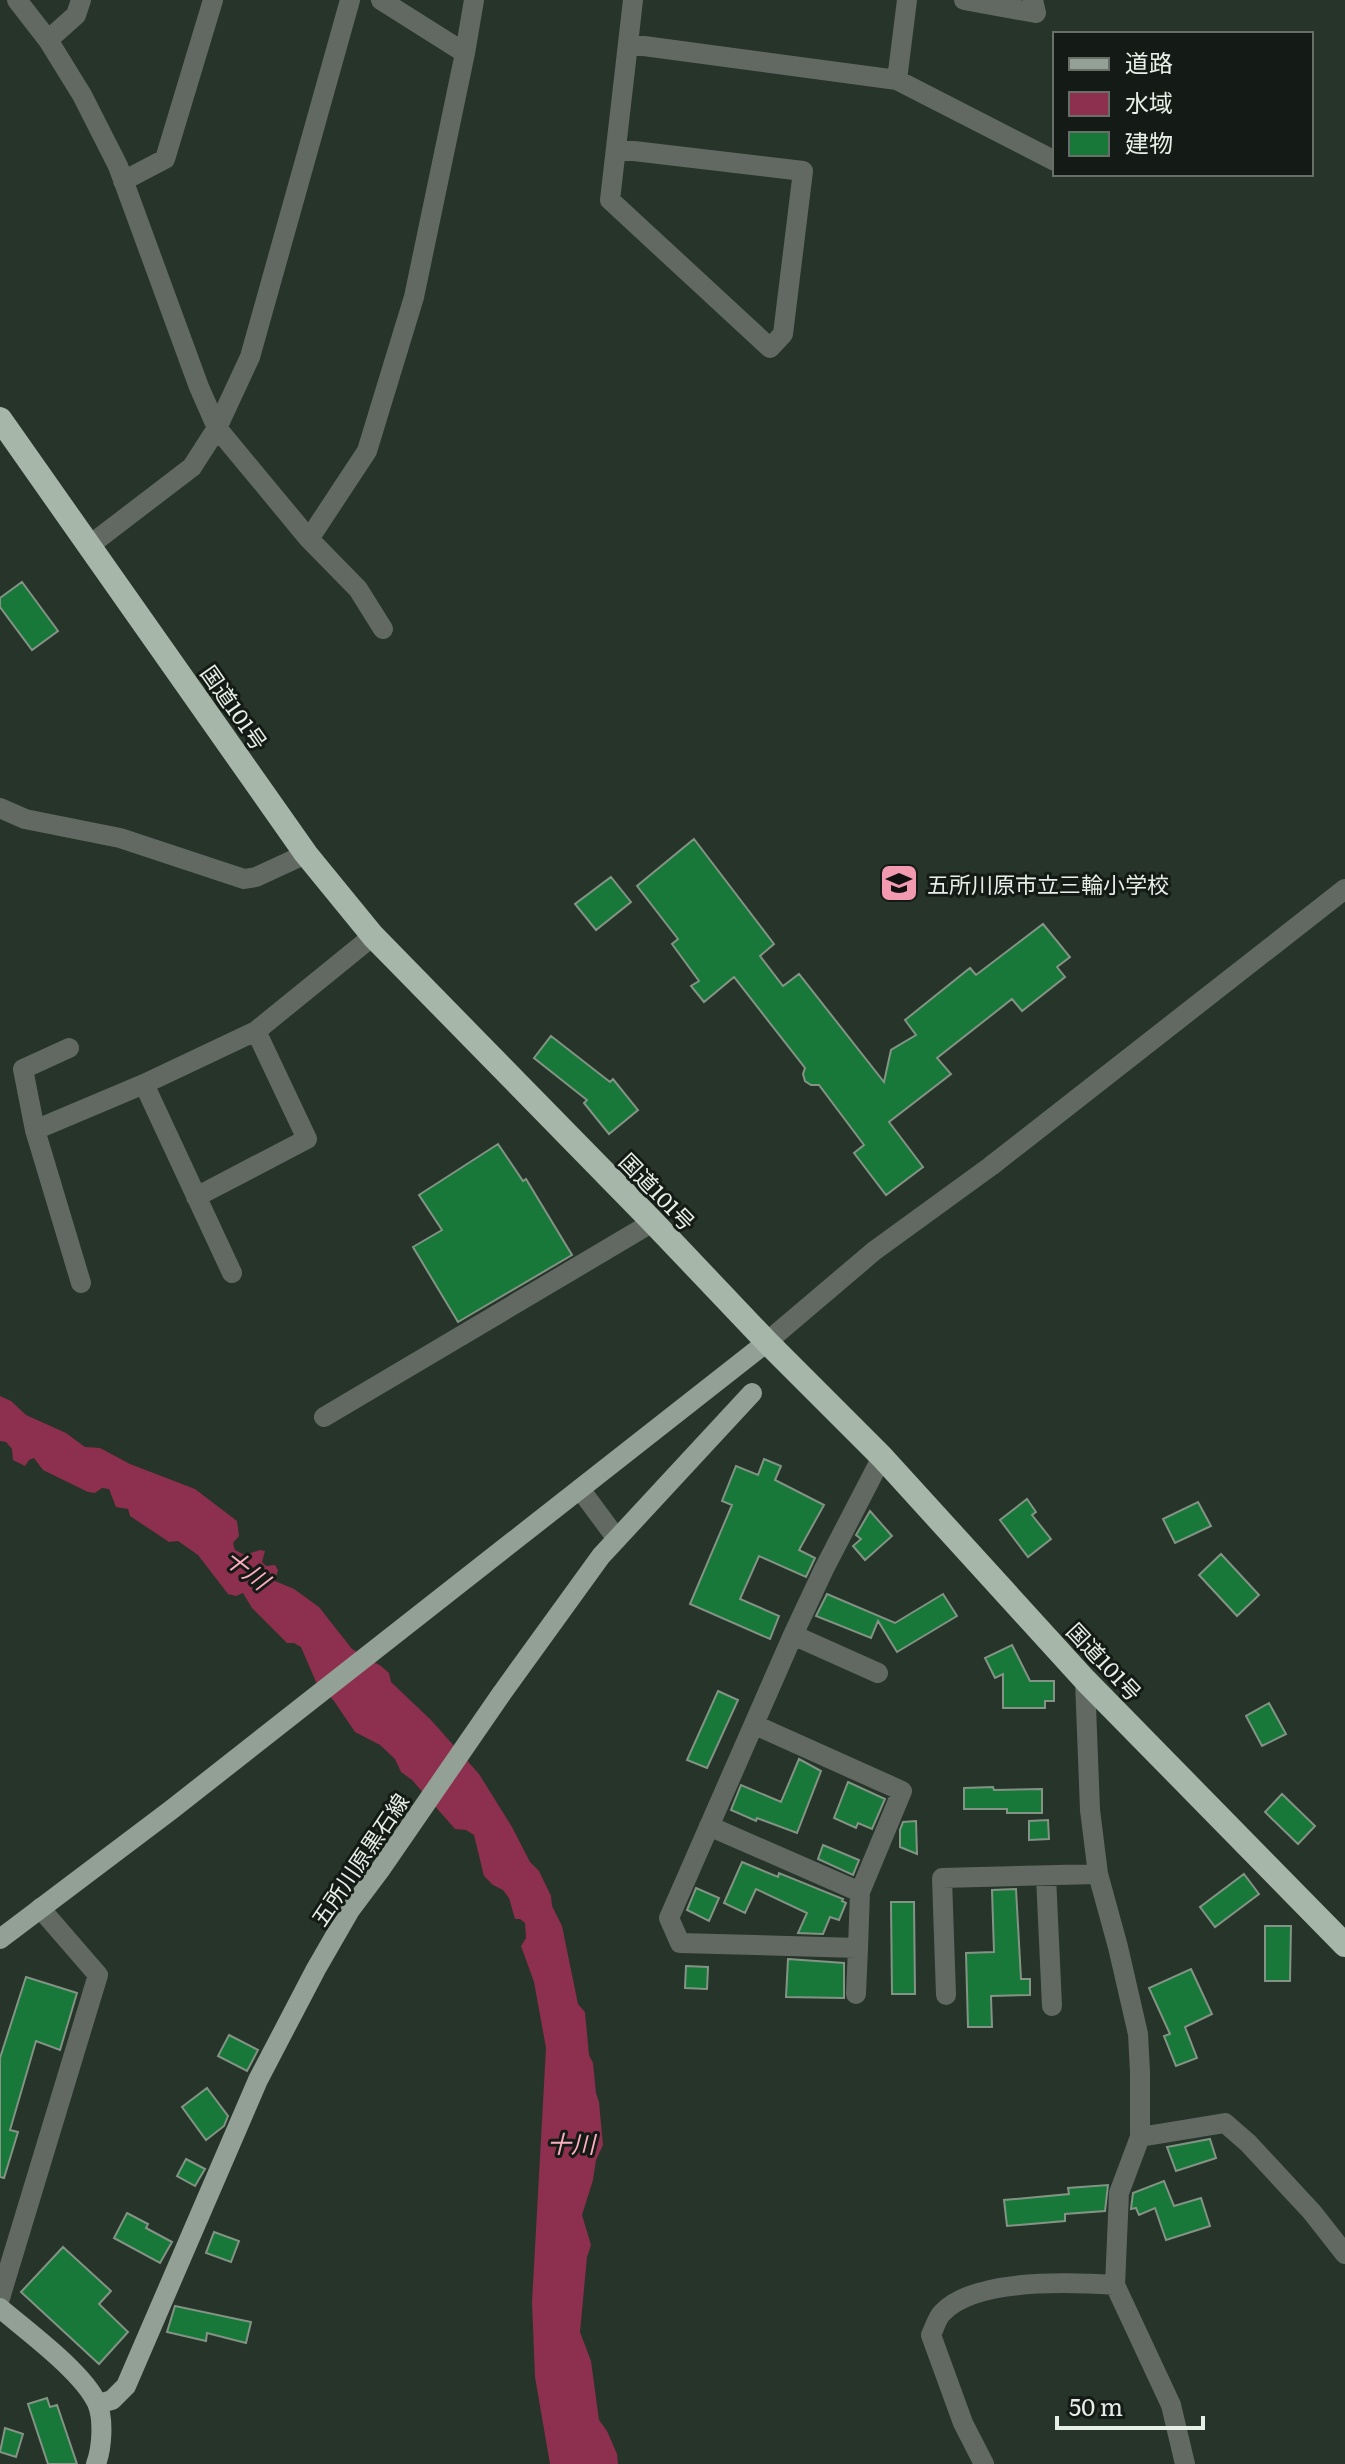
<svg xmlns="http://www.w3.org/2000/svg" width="1345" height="2464" viewBox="0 0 1345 2464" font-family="Literata,'Noto Sans JP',serif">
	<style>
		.water { fill: #8d2f4e }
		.building { fill: #177839; stroke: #839385; stroke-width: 2 }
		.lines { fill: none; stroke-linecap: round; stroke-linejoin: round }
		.minor { stroke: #626963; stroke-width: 20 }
		.major { stroke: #93a095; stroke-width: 20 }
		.highway { stroke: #a6b6a8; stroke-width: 24 }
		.labels { text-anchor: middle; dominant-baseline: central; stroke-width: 6; stroke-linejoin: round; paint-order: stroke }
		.street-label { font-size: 22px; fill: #e6efe7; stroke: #141a15 }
		.poi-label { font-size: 22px; fill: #e6efe7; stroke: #141a15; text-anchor: start }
		.water-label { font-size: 24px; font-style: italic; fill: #fcadc0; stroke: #141a15 }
	</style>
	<rect width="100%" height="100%" fill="#273429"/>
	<!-- water -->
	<path class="water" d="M0 1396 11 1401 26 1415 66 1433 85 1447 100 1448 130 1464 195 1489 237 1521 239 1536 233 1543 235 1550 245 1555 260 1550 265 1551 262 1562 266 1566 275 1565 278 1570 275 1581 294 1589 319 1607 352 1649 381 1666 389 1673 391 1682 431 1720 479 1774 512 1827 530 1862 539 1871 551 1896 552 1906 562 1926 578 2004 585 2012 589 2055 593 2063 596 2093 599 2102 603 2145 596 2160 593 2180 582 2215 591 2245 587 2257 580 2332 591 2361 599 2420 607 2431 617 2454 618 2464H550L535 2377 532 2302 546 2048 534 1982 521 1946 526 1938 525 1923 520 1919H515L509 1898 503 1890 493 1885 484 1876 474 1835 466 1830 455 1829 412 1780 401 1772 395 1759 380 1745 355 1732 334 1701 316 1682 301 1647 294 1643H287L252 1608 243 1593 236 1596 228 1594 198 1555 178 1541 169 1542 130 1516 128 1509 116 1507 109 1489 102 1488 95 1493 88 1492 43 1470 34 1458 29 1460 25 1466 13 1460 12 1449 6 1442 0 1441Z"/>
	<!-- building -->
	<path class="building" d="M22 582 58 631 32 650 0 607V598Z
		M694 839 774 944 760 956 783 986 799 974 884 1082 891 1050 916 1035 905 1020 970 968 976 975 1043 924 1070 957 1057 967 1065 977 1022 1011 1012 999 937 1058 951 1074 889 1122 923 1167 886 1195 854 1153 864 1145 819 1085H811L805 1081 803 1074 805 1068 734 977 704 1002 691 986 699 981 672 944 678 939 637 886Z
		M611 877 631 902 596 930 575 904Z
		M551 1036 610 1082 613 1079 638 1110 609 1134 584 1103 587 1100 534 1058Z
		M498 1144 523 1181 526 1179 572 1255 458 1322 413 1247 442 1230 419 1195Z
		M764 1459 781 1466 775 1480 824 1505 799 1550 815 1558 806 1577 759 1556 740 1599 779 1616 770 1639 690 1604 732 1505 722 1501 736 1466 758 1475Z
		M1027 1499 1036 1512 1032 1515 1051 1539 1028 1557 1000 1520Z
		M1198 1502 1211 1526 1175 1543 1163 1519Z
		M870 1511 892 1536 865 1560 853 1546 861 1539 856 1535Z
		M1221 1554 1259 1595 1237 1616 1199 1575Z
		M827 1594 895 1623 943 1594 957 1616 897 1652 878 1621 871 1638 816 1616Z
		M1012 1645 1030 1681H1054V1701H1045V1708H1003V1674L995 1678 985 1658Z
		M718 1691 738 1700 707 1768 687 1760Z
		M1269 1703 1286 1734 1262 1746 1246 1716Z
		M799 1759 821 1771 797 1833 757 1818 756 1821 731 1810 741 1785 781 1802Z
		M848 1782 885 1799 872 1829 858 1823 856 1828 834 1818Z
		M993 1787 994 1790 1042 1789V1813H1007V1809H964V1788Z
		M1282 1794 1315 1826 1298 1844 1265 1812Z
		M1048 1820 1049 1839 1029 1840V1821Z
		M916 1821 917 1854 900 1847V1830L903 1822Z
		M823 1845 859 1860 853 1875 818 1859Z
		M742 1862 778 1877 779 1873 843 1899 842 1901 846 1903 839 1920 830 1917 823 1934 798 1933 807 1913 756 1889 745 1913 724 1903Z
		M1244 1874 1259 1894 1215 1927 1200 1907Z
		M696 1888 719 1898 709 1921 687 1910Z
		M1016 1889 1021 1979H1030V1995L991 1996 992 2027H968L966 1953 994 1952 992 1890Z
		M891 1902H914L915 1994H892Z
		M1265 1926H1291L1290 1981H1265Z
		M788 1959 844 1963V1998L786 1997Z
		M686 1966 708 1967 707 1989 685 1988Z
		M1191 1969 1212 2014 1185 2027 1197 2058 1176 2066 1164 2036 1170 2034 1149 1988Z
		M26 1977 77 1993 60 2050 36 2041 10 2130 18 2132 4 2178 0 2177V2058Z
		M229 2035 258 2050 247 2071 218 2056Z
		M207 2088 228 2116 224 2126 206 2140 182 2107Z
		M1210 2139 1216 2158 1176 2171 1167 2147Z
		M186 2159 205 2169 195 2186 177 2176Z
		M1164 2181 1174 2206 1201 2198 1210 2226 1166 2240 1155 2208 1139 2215 1136 2208 1131 2209 1133 2193Z
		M1108 2185 1105 2211 1065 2214V2221L1007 2226 1004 2200 1069 2194 1068 2188Z
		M127 2213 148 2224 146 2228 172 2242 160 2263 114 2238Z
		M214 2232 239 2241 231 2262 206 2253Z
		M63 2247 111 2291 99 2304 128 2332 99 2364 21 2292Z
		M175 2306 251 2322 246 2343 207 2333 206 2341 167 2332Z
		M47 2398 50 2407 57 2405 77 2464H48L28 2404Z
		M5 2428 23 2434 16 2457 0 2452Z"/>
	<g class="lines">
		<!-- minor -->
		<path class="minor" d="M17 0 48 40 82 95 118 166 199 387 217 428 309 539 367 451 414 297 465 53 381 0
			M964 0 1036 13 1033 0
			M48 40 76 15 81 0
			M629 44 897 80 1055 161
			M465 53 474 0
			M897 80 907 0
			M617 149 803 171 783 334 770 348 610 200 633 0
			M123 181 165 159 213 0
			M309 539 358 589 383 629
			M90 545 192 467 217 428 250 357 350 0
			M0 808 25 819 120 838 244 879 256 877 306 854
			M69 1048 23 1069 35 1130 81 1283
			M144 1084 232 1273
			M35 1130 144 1084 256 1031 373 936
			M196 1197 307 1139 256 1031
			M767 1342 874 1251 991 1166 1345 889
			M324 1417 653 1222
			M580 1489 617 1539
			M793 1635 878 1673
			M1085 1680 1090 1810 1098 1874 1118 1947 1138 2034 1140 2072V2137L1119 2193 1115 2285 1171 2405 1185 2464
			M755 1725 902 1791 860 1892 858 1948 680 1943 669 1918 793 1635 824 1569 882 1457
			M709 1826 860 1892
			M1046 1876 1052 2006
			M856 1994 858 1948
			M946 1995 942 1878 1098 1874
			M1140 2137 1225 2123 1248 2143 1312 2212 1345 2254
			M0 2298 98 1975 40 1908
			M984 2464 963 2423 931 2335C934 2329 937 2318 942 2313 974 2278 1070 2282 1115 2285"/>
		<!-- major -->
		<path class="major" d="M0 1939 171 1810 767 1342
			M0 2308C27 2331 83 2372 97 2403 104 2419 102 2448 96 2464
			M98 2404 112 2400 126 2386 258 2080 316 1969 350 1910 380 1870 502 1693 601 1556 752 1393"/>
		<!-- highway -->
		<path class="highway" d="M0 419 306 854 373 936 653 1222 767 1342 882 1457 1085 1680 1345 1945"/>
	</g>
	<!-- icons -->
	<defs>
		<symbol id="school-square" viewBox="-11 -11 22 22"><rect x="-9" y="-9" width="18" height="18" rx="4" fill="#f29ab0" stroke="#141a15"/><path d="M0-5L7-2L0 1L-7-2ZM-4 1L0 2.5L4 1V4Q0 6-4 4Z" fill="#111"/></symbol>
	</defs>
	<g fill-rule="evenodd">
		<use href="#school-square" x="877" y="861" width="44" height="44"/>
	</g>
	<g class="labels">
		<!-- street labels -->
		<g class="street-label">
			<text transform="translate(235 707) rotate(55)">国道101号</text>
			<text transform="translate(658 1191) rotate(46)">国道101号</text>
			<text transform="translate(1105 1661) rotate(47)">国道101号</text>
			<text transform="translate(359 1859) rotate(-56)">五所川原黒石線</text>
		</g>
		<!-- poi labels -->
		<g class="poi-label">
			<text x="927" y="883">五所川原市立三輪小学校</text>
		</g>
		<!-- water labels -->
		<g class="water-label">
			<text transform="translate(248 1568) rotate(38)">十川</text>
			<text x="571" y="2142">十川</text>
		</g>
	</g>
	<!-- legend -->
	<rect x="1053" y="32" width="260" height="144" fill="#141a15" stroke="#686f69" stroke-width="2"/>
	<rect x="1069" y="58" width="40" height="12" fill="#93a095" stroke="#686f69" stroke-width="2"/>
	<text x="1125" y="72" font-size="24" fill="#e6efe7">道路</text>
	<rect x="1069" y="92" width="40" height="24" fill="#8d2f4e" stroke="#686f69" stroke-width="2"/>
	<text x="1125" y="112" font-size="24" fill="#e6efe7">水域</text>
	<rect x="1069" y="132" width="40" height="24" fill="#177839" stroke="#686f69" stroke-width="2"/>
	<text x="1125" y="152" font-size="24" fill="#e6efe7">建物</text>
	<!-- scale -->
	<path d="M1057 2416v12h146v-12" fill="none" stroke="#e6efe7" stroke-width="4"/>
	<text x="1069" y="2416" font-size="24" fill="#e6efe7" stroke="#141a15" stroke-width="6" paint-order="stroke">50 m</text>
</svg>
